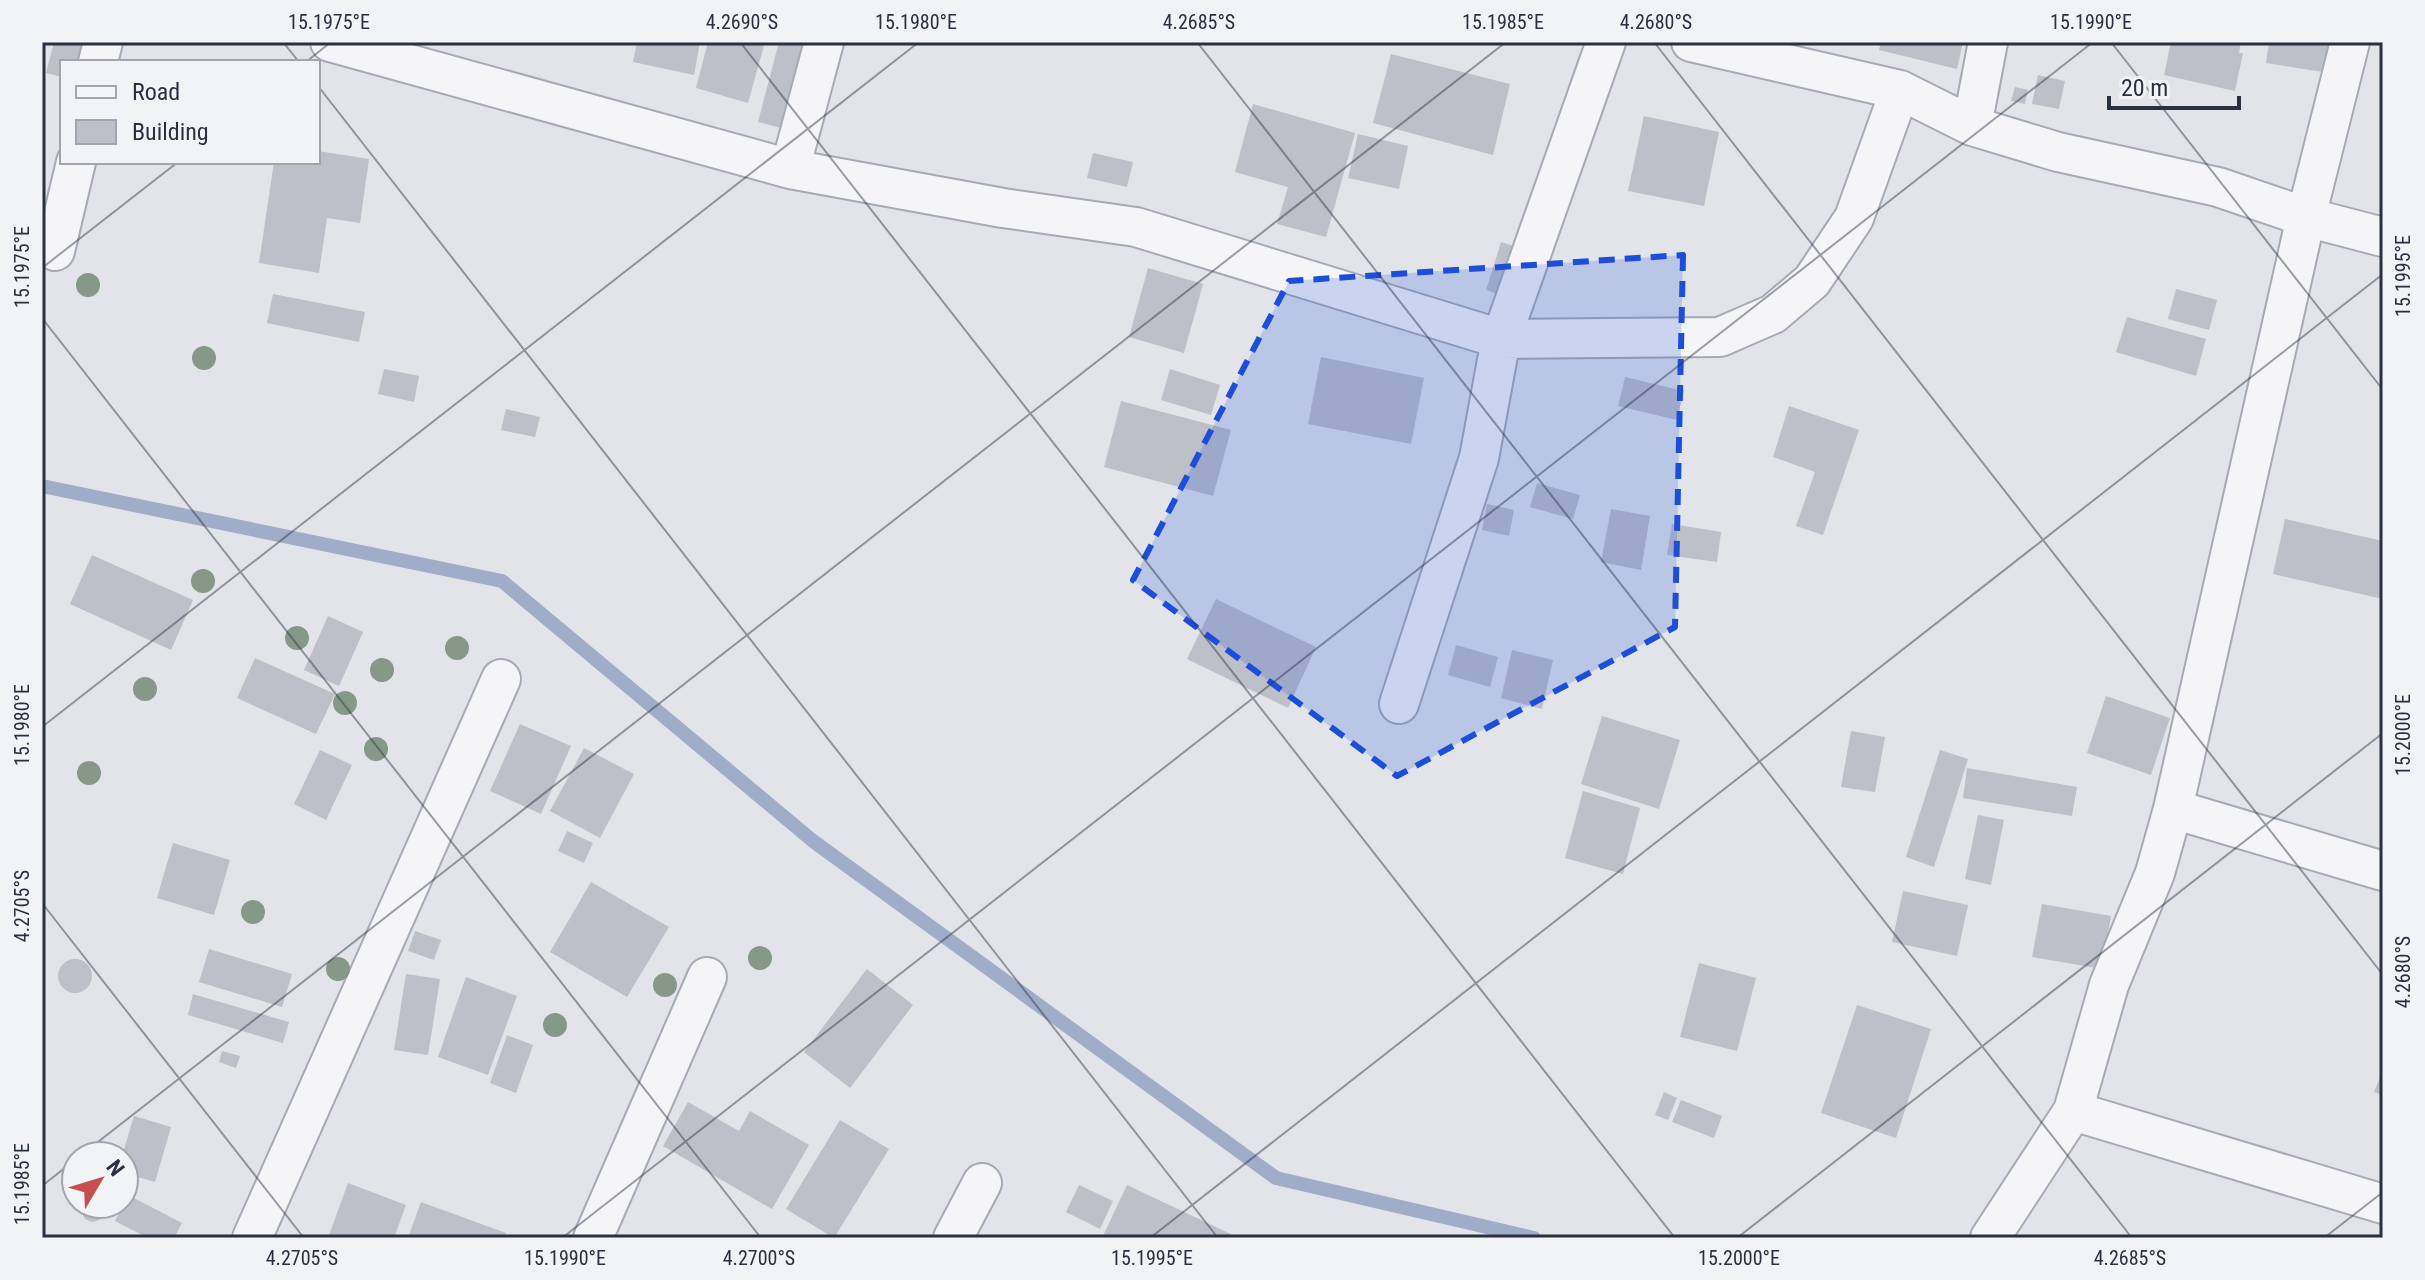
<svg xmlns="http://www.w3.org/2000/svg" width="2425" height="1280" viewBox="0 0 2425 1280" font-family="'Roboto Condensed',sans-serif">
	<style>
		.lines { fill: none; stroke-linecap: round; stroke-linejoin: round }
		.stream { stroke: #9fadc8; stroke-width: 14 }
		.building { fill: #bdbfc9 }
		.street-casing { stroke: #a7aab4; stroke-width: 42 }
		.street { stroke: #f5f5f8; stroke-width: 38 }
		.tree { fill: #869989 }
		.marked { fill: #1d4ed8; fill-opacity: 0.2; stroke: #1d4ed8; stroke-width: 6; stroke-dasharray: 16 10; stroke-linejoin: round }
		.ticks { fill: none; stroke: #2b3041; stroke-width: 2; stroke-opacity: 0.45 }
		.neatline { fill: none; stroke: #2b3041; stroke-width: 3 }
		.ticks-label { font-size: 20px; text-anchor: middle; fill: #2b3041 }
	</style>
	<rect width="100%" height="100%" fill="#e2e4ea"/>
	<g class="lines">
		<!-- stream -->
		<path class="stream" d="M42 486 502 581 813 841 1276 1178 1534 1238"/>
	</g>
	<!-- building -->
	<path class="building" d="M54 42H91L86 62H62V77L46 73Z
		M637 42H700L694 75 633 62Z
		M708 42H765L748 103 696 88Z
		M779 42H820L796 132 758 122Z
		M1881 42H1963L1957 69 1879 50Z
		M2171 42H2241L2239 53H2243L2235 91 2164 75Z
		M2269 42H2340L2336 74 2266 63Z
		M1391 54 1510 84 1493 155 1373 123Z
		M2038 75 2065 81 2059 109 2032 104Z
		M2015 87 2028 90 2025 104 2011 101Z
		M1253 104 1355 133 1326 237 1277 224 1288 187 1235 172Z
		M1644 116 1719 132 1704 206 1628 191Z
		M1358 134 1408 146 1399 189 1348 178Z
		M318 151 369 159 360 223 327 218 319 273 259 263 274 162H318Z
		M1093 153 1133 162 1127 187 1087 178Z
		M1501 242 1524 249 1510 298 1486 290Z
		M1148 268 1203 284 1184 353 1129 337Z
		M2176 289 2217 300 2209 330 2168 319Z
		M273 294 365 312 359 342 267 323Z
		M2127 317 2206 339 2196 376 2116 352Z
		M1321 357 1424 378 1411 444 1308 424Z
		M384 369 419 376 414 402 378 394Z
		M1170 369 1220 385 1211 415 1161 400Z
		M1625 377 1684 391 1677 420 1618 406Z
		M1121 401 1231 430 1213 496 1104 467Z
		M1789 406 1859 430 1823 535 1796 526 1815 472 1773 457Z
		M506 409 540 417 535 437 501 430Z
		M1537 483 1580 495 1573 519 1530 507Z
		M1487 504 1514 510 1509 536 1482 530Z
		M1611 509 1650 516 1641 570 1601 562Z
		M2285 519 2383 541V599L2273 574Z
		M1672 524 1721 532 1717 562 1667 555Z
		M92 555 193 600 171 650 70 604Z
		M1216 599 1316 647 1288 708 1187 659Z
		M328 616 363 632 339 686 304 670Z
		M1456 645 1498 657 1490 687 1448 675Z
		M1512 650 1553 660 1542 709 1501 698Z
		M255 658 335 694 316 734 237 698Z
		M2106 696 2170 718 2151 775 2087 753Z
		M1602 716 1680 740 1659 809 1581 784Z
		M520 724 571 746 541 814 490 791Z
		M1851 731 1885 737 1875 792 1841 787Z
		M584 748 634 774 600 838 550 811Z
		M320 750 352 765 326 820 294 804Z
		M1940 750 1968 759 1934 867 1906 857Z
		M1967 768 2077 787 2072 816 1963 798Z
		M1583 791 1640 808 1623 874 1565 858Z
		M1978 815 2004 820 1991 885 1965 879Z
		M567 831 593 843 584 863 558 851Z
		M173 843 230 860 214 915 157 898Z
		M591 882 669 927 627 997 550 952Z
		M1903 891 1968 905 1957 956 1892 942Z
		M2042 904 2111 916 2102 969 2032 957Z
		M415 931 441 940 434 960 408 951Z
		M209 949 292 974 282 1007 199 982Z
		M58 976a17 17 0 1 1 34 0a17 17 0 1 1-34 0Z
		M1699 963 1756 978 1737 1051 1680 1037Z
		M867 969 913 1005 850 1088 804 1052Z
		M406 974 440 979 428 1055 394 1050Z
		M466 977 517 996 488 1075 438 1057Z
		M193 994 289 1022 283 1043 188 1015Z
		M1857 1005 1931 1029 1896 1138 1821 1113Z
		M507 1035 533 1045 516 1093 490 1083Z
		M222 1051 240 1056 236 1068 219 1062Z
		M2383 1070V1095L2374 1092Z
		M1664 1092 1677 1098 1668 1120 1655 1115Z
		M1681 1100 1722 1116 1714 1138 1672 1122Z
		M688 1102 739 1131 750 1111 809 1145 772 1209 663 1146Z
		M134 1116 171 1127 155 1182 124 1173 122 1156Z
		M840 1120 889 1149 834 1238 786 1209Z
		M348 1183 406 1205 394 1238H328Z
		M1079 1185 1113 1201 1100 1229 1066 1212Z
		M1127 1185 1239 1238H1102Z
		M128 1195 182 1223 174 1238H148L115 1221Z
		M421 1202 506 1233 505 1238H408Z
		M81 1204H103L104 1214 99 1220 92 1222 85 1219 81 1212Z"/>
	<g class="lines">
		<defs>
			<path id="street" d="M330 42 790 169 1003 208 1136 227 1501 339 1720 337 1773 314 1812 281 1854 218 1900 90
				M1691 42 1900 90 1972 126 2058 152 2218 187 2306 217 2383 237
				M98 62 103 42
				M1972 126 1988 42
				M790 169 824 42
				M55 251 76 162
				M1399 704 1479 458 1501 339 1606 42
				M2173 809 2383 871
				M2073 1111 2383 1204
				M252 1238 501 679
				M593 1238 707 977
				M953 1238 982 1183
				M1990 1238 2073 1111 2109 985 2155 873 2173 809 2306 217 2350 42"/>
		</defs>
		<!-- street casing -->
		<use href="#street" class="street-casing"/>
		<!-- street -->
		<use href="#street" class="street"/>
	</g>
	<!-- trees -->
	<g class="tree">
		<circle cx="88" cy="285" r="12"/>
		<circle cx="204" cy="358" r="12"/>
		<circle cx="203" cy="581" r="12"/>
		<circle cx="297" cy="638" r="12"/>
		<circle cx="457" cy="648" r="12"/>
		<circle cx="382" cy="670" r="12"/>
		<circle cx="145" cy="689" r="12"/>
		<circle cx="345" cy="703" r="12"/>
		<circle cx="376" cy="749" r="12"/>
		<circle cx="89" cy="773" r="12"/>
		<circle cx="253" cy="912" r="12"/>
		<circle cx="760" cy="958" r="12"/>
		<circle cx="338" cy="969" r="12"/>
		<circle cx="665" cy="985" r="12"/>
		<circle cx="555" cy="1025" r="12"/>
	</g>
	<!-- marked area -->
	<path class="marked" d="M1683 255 1675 627 1397 776 1133 580 1289 281Z"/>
	<!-- ticks -->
	<path class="ticks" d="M283 42 299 62M740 42 1675 1238M1197 42 2132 1238M1654 42 2383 975M2111 42 2383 390M306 62 331 42M318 86 1218 1238M42 268 178 162M42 318 761 1238M42 727 919 42M42 903 304 1238M80 1156 1506 42M42 1186 76 1159M562 1238 2093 42M1150 1238 2383 274M1737 1238 2383 733M2324 1238 2383 1192"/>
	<!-- border -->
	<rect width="2425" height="1280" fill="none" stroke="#f2f3f7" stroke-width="88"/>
	<!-- legend -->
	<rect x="60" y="60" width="260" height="104" fill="#f2f3f7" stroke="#a2a5ae" stroke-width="2"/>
	<rect x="76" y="86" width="40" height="12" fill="#f5f5f8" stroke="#a2a5ae" stroke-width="2"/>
	<text x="132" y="100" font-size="24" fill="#2b3041">Road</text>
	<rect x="76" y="120" width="40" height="24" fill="#bdbfc9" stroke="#a2a5ae" stroke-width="2"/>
	<text x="132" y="140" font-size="24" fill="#2b3041">Building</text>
	<!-- north arrow -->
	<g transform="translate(100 1180) rotate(52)"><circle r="38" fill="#f2f3f7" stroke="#a2a5ae" stroke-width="2"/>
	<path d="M0-6L14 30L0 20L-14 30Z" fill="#c7504f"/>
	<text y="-12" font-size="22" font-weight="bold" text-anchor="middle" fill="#2b3041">N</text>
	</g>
	<!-- scale -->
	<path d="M2109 96v12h130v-12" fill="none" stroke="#2b3041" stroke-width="4"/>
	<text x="2121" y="96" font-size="24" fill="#2b3041" stroke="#f2f3f7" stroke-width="6" paint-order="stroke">20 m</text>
	<rect x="44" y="44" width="2337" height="1192" class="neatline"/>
	<g class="ticks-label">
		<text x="329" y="29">15.1975°E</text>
		<text x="742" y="29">4.2690°S</text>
		<text x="916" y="29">15.1980°E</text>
		<text x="1199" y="29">4.2685°S</text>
		<text x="1503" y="29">15.1985°E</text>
		<text x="1656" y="29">4.2680°S</text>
		<text x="2091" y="29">15.1990°E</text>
		<text transform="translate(22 267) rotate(-90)" y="7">15.1975°E</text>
		<text transform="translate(2403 276) rotate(-90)" y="7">15.1995°E</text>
		<text transform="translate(22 725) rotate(-90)" y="7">15.1980°E</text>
		<text transform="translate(2403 735) rotate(-90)" y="7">15.2000°E</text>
		<text transform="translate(22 906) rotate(-90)" y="7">4.2705°S</text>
		<text transform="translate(2403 972) rotate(-90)" y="7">4.2680°S</text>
		<text transform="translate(22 1184) rotate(-90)" y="7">15.1985°E</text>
		<text x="302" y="1265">4.2705°S</text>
		<text x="565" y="1265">15.1990°E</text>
		<text x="759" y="1265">4.2700°S</text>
		<text x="1152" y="1265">15.1995°E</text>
		<text x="1739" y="1265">15.2000°E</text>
		<text x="2130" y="1265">4.2685°S</text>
	</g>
</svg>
